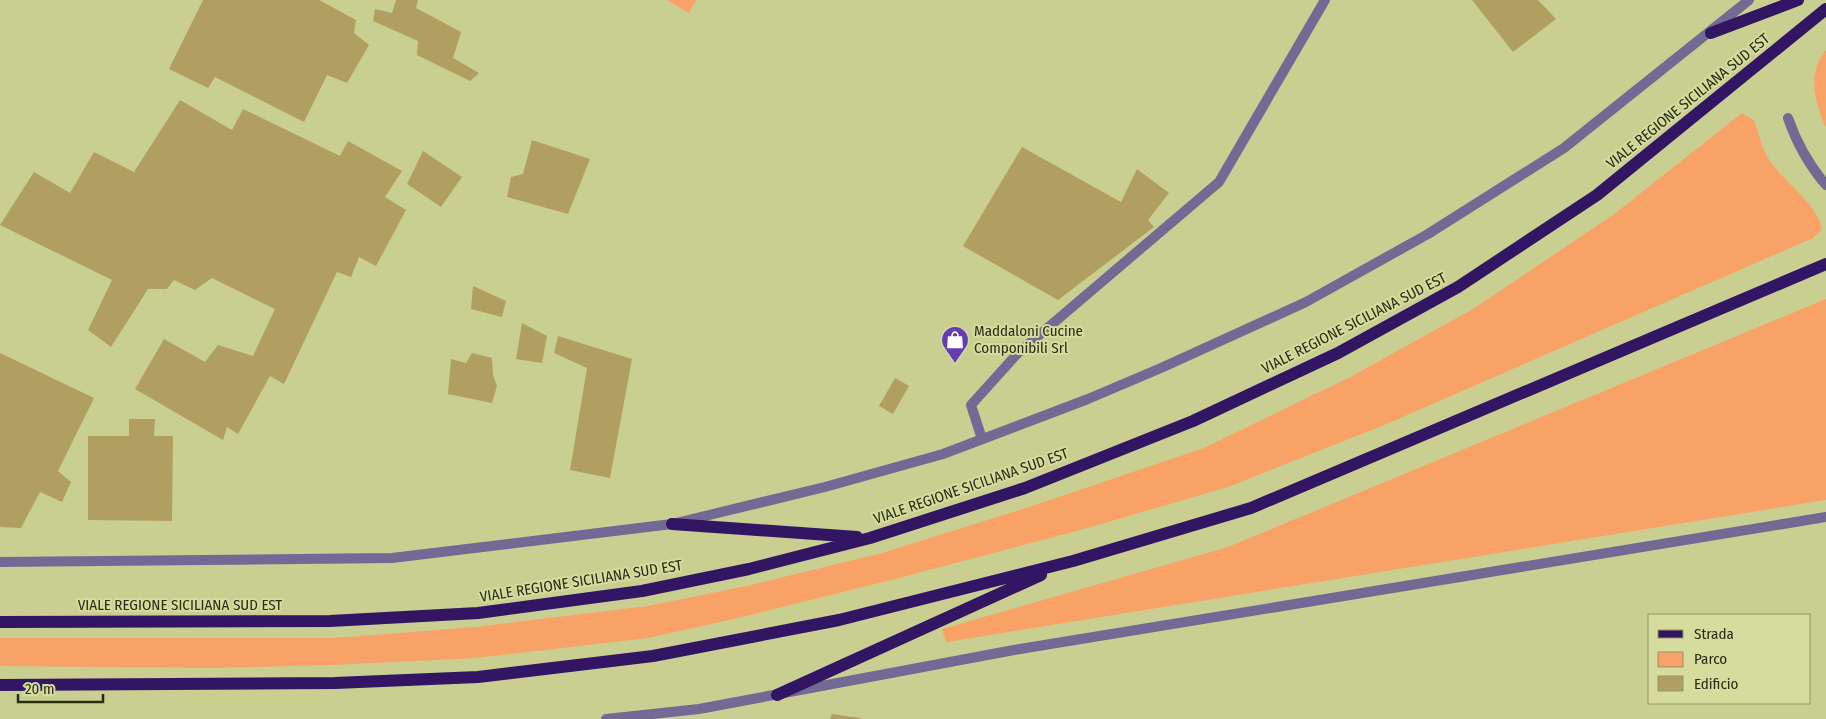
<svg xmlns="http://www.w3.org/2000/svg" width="1826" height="719" viewBox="0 0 1826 719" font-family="'Fira Sans Condensed',sans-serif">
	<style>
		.green { fill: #f9a268 }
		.building { fill: #b19f62 }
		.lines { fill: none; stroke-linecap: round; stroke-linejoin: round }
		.service { stroke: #726994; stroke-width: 10 }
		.minor { stroke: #726994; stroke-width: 10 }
		.tertiary { stroke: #726994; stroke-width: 10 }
		.primary { stroke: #321563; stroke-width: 12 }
		.labels { text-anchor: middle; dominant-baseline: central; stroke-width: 4; stroke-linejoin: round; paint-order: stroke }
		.street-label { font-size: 15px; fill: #2a2c13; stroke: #d5dc9d }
		.poi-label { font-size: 15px; fill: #2a2c13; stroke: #d5dc9d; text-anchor: start }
	</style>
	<rect width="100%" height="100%" fill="#c8cf91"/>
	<!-- green -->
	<path class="green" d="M667 0H696L689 13Z
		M1826 50V128C1815 101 1806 75 1826 50Z
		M1742 113 1754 120C1758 131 1761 145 1767 156 1782 183 1816 200 1822 229L1813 238 1382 426 1228 487 1084 529 891 580 738 618 648 638 476 658 333 665 211 668 0 666V638H334L476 627 648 606 751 585 882 553 1032 506 1204 448 1352 376 1473 309 1613 215Z
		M1826 299V500L946 642 942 629 1228 547Z"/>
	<!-- building -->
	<path class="building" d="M203 0H319L356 20 354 33 369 45 347 83 327 75 304 122 215 77 208 88 169 69Z
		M396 0H418L416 8 461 32 453 58 479 73 470 81 417 55 418 41 373 21 375 9 392 13Z
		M1472 0H1538L1556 19 1513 52Z
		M180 100 232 130 243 109 340 156 348 141 402 171 385 197 406 210 376 266 359 257 351 277 337 272 284 384 270 376 238 434 227 427 223 440 135 389 164 339 205 362 218 345 253 356 275 309 212 278 195 290 174 280 167 289H148L111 347 88 330 112 280 0 225 34 172 70 193 94 152 134 172Z
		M532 140 590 159 568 214 507 197 511 177 523 174Z
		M1022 147 1121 202 1137 169 1169 193 1148 220 1154 227 1058 300 963 246Z
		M423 151 462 177 441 207 407 184Z
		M473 286 506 301 502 317 471 309Z
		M522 323 547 336 542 363 516 359Z
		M558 336 632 359 610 478 570 470 587 368 554 353Z
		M0 353 94 398 58 471 71 482 62 502 40 492 21 528 0 527Z
		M472 353 492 358 493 375 497 386 492 403 448 394 451 359 466 363Z
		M895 378 909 386 893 414 879 406Z
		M129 419H155L154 436H173L172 521 88 520V436H129Z
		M832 714 860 718V719H830Z"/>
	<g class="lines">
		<!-- service -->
		<path class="service" d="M1788 118C1797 144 1808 164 1826 185"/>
		<!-- minor -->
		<path class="minor" d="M982 439 971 405 1017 354 1219 182 1325 0"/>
		<!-- tertiary -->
		<path class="tertiary" d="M0 562 392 558 672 524 825 487 943 454 1088 399 1161 368 1306 302 1428 234 1564 148 1749 0
			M606 719 699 709 1014 650 1826 517"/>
		<!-- primary -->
		<path class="primary" d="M1711 33 1798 0
			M672 524 857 537
			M0 622 330 621 478 613 642 591 749 569 870 538 1025 488 1193 421 1338 353 1458 287 1597 195 1826 9
			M0 685 335 683 478 677 653 656 839 620 1073 561 1251 508 1826 264
			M777 695 1041 575"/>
	</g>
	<!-- icons -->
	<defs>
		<symbol id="shop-pin" viewBox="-11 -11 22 30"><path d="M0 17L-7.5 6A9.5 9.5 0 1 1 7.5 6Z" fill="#643cb4" stroke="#d5dc9d"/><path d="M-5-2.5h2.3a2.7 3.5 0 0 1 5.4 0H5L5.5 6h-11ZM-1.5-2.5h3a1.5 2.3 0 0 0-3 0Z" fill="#fff"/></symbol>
	</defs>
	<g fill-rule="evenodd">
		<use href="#shop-pin" x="939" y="324" width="32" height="43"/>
	</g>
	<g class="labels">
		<!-- street labels -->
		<g class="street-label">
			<text transform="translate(1688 101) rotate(-39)">VIALE REGIONE SICILIANA SUD EST</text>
			<text transform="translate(1354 323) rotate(-27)">VIALE REGIONE SICILIANA SUD EST</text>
			<text transform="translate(971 486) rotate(-19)">VIALE REGIONE SICILIANA SUD EST</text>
			<text transform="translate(581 581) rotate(-9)">VIALE REGIONE SICILIANA SUD EST</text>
			<text x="180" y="605">VIALE REGIONE SICILIANA SUD EST</text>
		</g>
		<!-- poi labels -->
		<g class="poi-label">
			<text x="974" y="331">Maddaloni Cucine<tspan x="974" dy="17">Componibili Srl</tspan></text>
		</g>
	</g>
	<!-- legend -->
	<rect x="1648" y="614" width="162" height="90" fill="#d5dc9d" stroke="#919666"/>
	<rect x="1658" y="630" width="25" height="8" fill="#321563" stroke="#919666"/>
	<text x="1694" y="639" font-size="15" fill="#2a2c13">Strada</text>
	<rect x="1658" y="652" width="25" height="15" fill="#f9a268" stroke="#919666"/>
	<text x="1694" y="664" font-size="15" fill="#2a2c13">Parco</text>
	<rect x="1658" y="676" width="25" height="15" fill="#b19f62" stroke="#919666"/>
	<text x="1694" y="689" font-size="15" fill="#2a2c13">Edificio</text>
	<!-- scale -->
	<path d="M18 694v8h85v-8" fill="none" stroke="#2a2c13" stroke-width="2.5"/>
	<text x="25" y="694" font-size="15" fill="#2a2c13" stroke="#d5dc9d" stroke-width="4" paint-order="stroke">20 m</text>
</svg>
